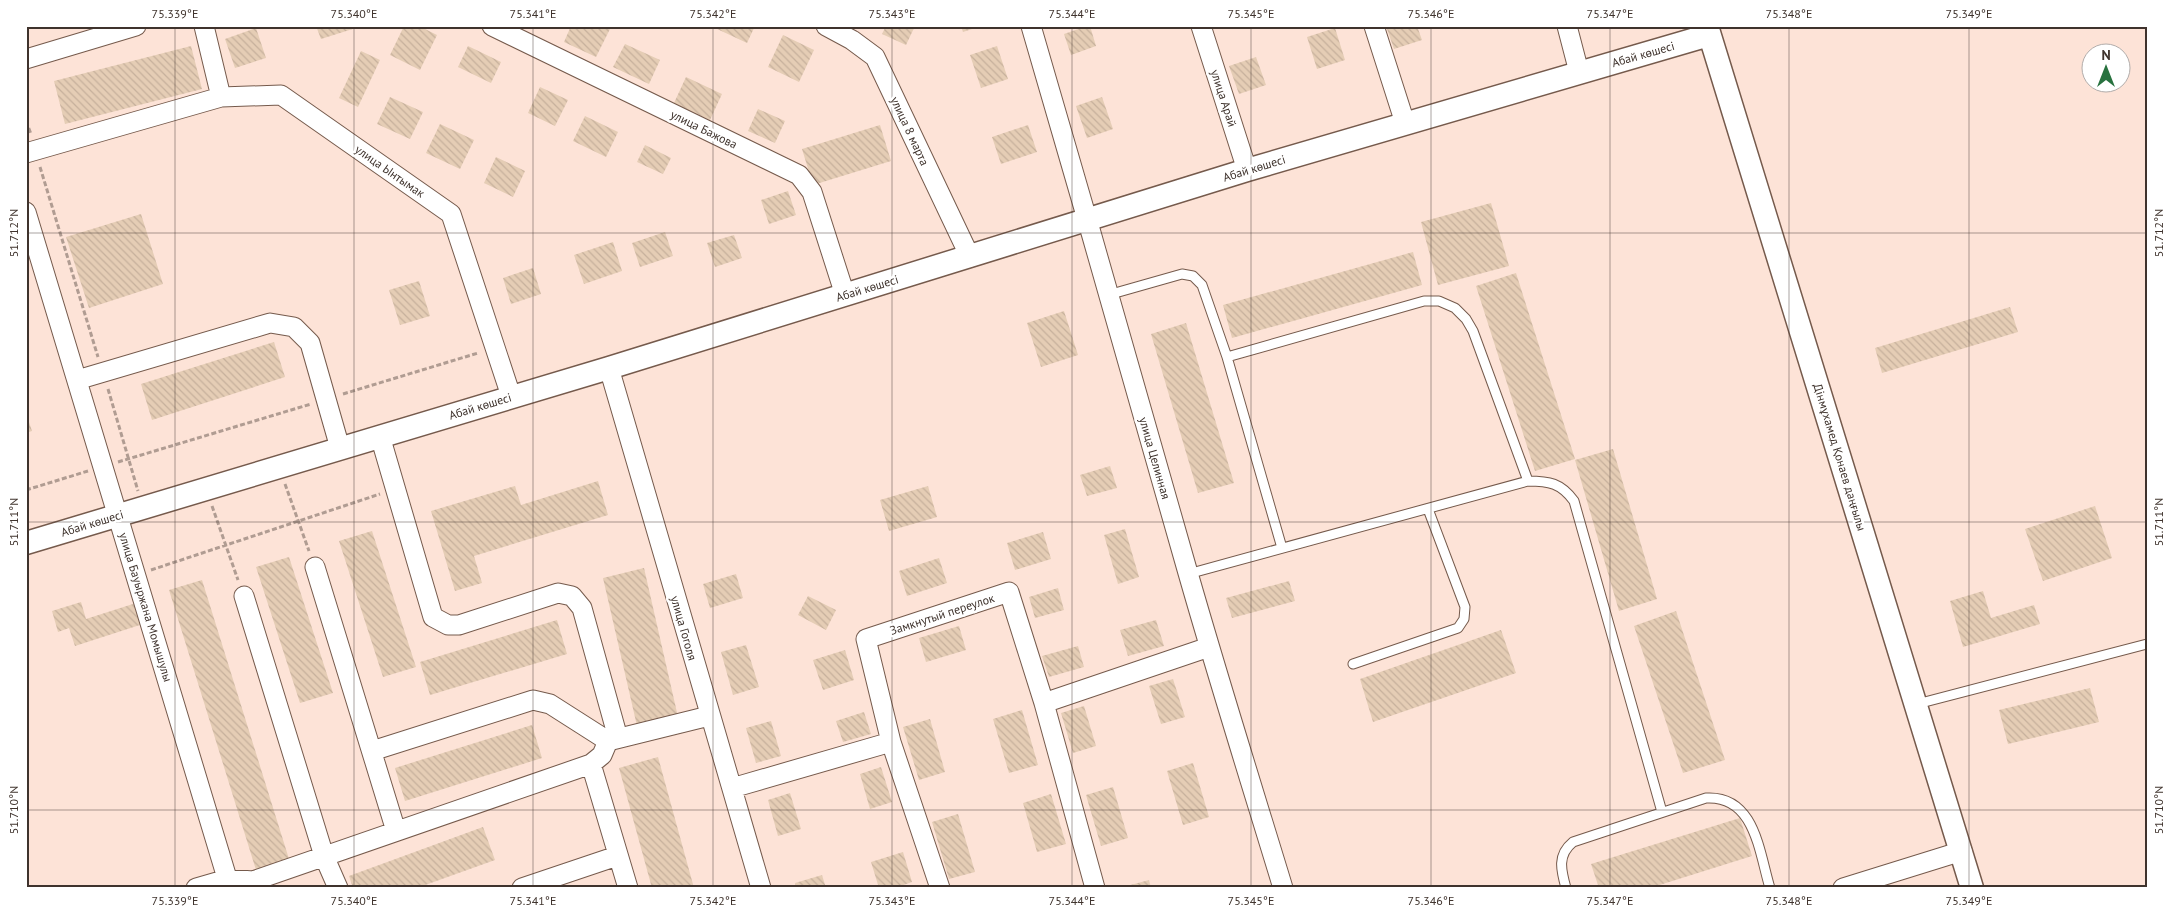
<svg xmlns="http://www.w3.org/2000/svg" width="2173" height="914" viewBox="0 0 2173 914" font-family="'PT Sans',sans-serif">
	<style>
		.building { fill: url(#building-back-hatch) }
		.lines { fill: none; stroke-linecap: round; stroke-linejoin: round }
		.service-casing { stroke: #755a4c; stroke-width: 11 }
		.minor-casing { stroke: #755a4c; stroke-width: 21 }
		.tertiary-casing { stroke: #755a4c; stroke-width: 25 }
		.path { stroke: #b09c92; stroke-width: 3; stroke-dasharray: 5 2.5; stroke-linecap: butt }
		.service { stroke: #fff; stroke-width: 9 }
		.minor { stroke: #fff; stroke-width: 19 }
		.tertiary { stroke: #fff; stroke-width: 22 }
		.ticks { fill: none; stroke: #3f332d; stroke-width: 1; stroke-opacity: 0.45 }
		.labels { text-anchor: middle; dominant-baseline: central; stroke-width: 5; stroke-linejoin: round; paint-order: stroke }
		.street-label { font-size: 12px; fill: #3f332d; stroke: #fff }
		.neatline { fill: none; stroke: #3f332d; stroke-width: 2 }
		.ticks-label { font-size: 12px; text-anchor: middle; fill: #3f332d }
	</style>
	<defs>
		<pattern id="building-back-hatch" width="6" height="6" patternUnits="userSpaceOnUse" patternTransform="scale(1.25)"><rect width="6" height="6" fill="#e5cdb5"/><path d="M-1 5l2 2M0 0l6 6M5-1l2 2" fill="none" stroke="#c6b09c"/></pattern>
	</defs>
	<rect width="100%" height="100%" fill="#fde3d7"/>
	<!-- building -->
	<path class="building" d="M316 26H359V27L321 39Z
		M404 26H419L437 35 420 70 390 55Z
		M571 26H605L610 29 596 57 564 42Z
		M716 26H755L747 43 715 28Z
		M886 26H915L906 45 882 34Z
		M961 26H978V27L963 32Z
		M1087 26H1090L1096 46 1071 55 1064 34Z
		M1386 26H1417L1422 40 1394 49Z
		M256 28 266 58 235 68 225 39Z
		M1335 28 1345 60 1317 69 1307 37Z
		M783 35 814 50 799 82 768 67Z
		M625 44 660 60 649 84 613 67Z
		M191 46 202 89 65 124 54 81Z
		M468 46 501 62 491 83 458 67Z
		M997 46 1008 79 981 88 970 55Z
		M361 51 380 60 358 107 339 98Z
		M1256 57 1266 85 1239 94 1229 66Z
		M686 77 722 94 710 120 674 103Z
		M540 87 568 100 555 126 528 113Z
		M390 97 423 112 410 139 377 124Z
		M1102 97 1113 129 1087 138 1076 106Z
		M758 109 785 121 775 143 748 131Z
		M585 116 618 132 606 157 573 141Z
		M440 124 474 140 460 169 426 153Z
		M880 125 891 161 813 185 802 149Z
		M1028 125 1037 152 1001 164 992 137Z
		M645 145 671 158 663 174 637 162Z
		M496 157 525 171 513 197 484 183Z
		M788 191 796 215 769 224 761 200Z
		M1491 203 1509 266 1438 285 1421 222Z
		M141 214 163 284 89 308 66 237Z
		M665 232 673 256 640 267 632 243Z
		M734 235 742 258 715 267 707 243Z
		M613 242 622 271 584 284 574 255Z
		M1413 252 1422 285 1232 338 1223 305Z
		M533 268 541 294 511 304 503 278Z
		M1516 273 1575 459 1535 471 1476 286Z
		M419 281 430 316 400 325 389 290Z
		M2010 307 2018 332 1882 373 1875 348Z
		M1064 311 1078 355 1041 367 1027 323Z
		M1186 323 1234 483 1198 493 1151 334Z
		M274 342 285 377 152 420 141 384Z
		M26 413 32 431 26 433Z
		M1613 449 1657 599 1619 611 1575 460Z
		M1110 466 1117 488 1087 496 1080 475Z
		M598 481 608 515 474 556 482 583 455 591 431 511 515 486 521 505Z
		M928 486 937 517 889 531 880 500Z
		M2095 506 2112 558 2043 581 2025 529Z
		M1125 529 1139 577 1118 584 1104 535Z
		M372 531 416 667 383 677 339 541Z
		M1043 532 1051 559 1015 570 1007 543Z
		M289 557 333 693 300 703 256 567Z
		M939 558 947 583 907 596 899 571Z
		M644 568 678 717 637 726 603 578Z
		M736 574 743 598 710 608 703 584Z
		M202 580 289 859 256 870 169 590Z
		M1289 581 1295 601 1232 618 1226 598Z
		M1058 588 1064 610 1035 618 1029 597Z
		M1983 591 1991 618 2034 605 2040 624 1963 647 1950 601Z
		M808 596 836 610 826 630 798 615Z
		M81 602 86 619 136 603 143 624 75 646 69 628 58 632 52 611Z
		M1676 611 1725 760 1683 773 1634 626Z
		M557 620 567 654 430 695 420 662Z
		M1156 620 1164 646 1128 656 1120 630Z
		M959 626 966 650 926 662 919 638Z
		M1501 630 1516 673 1373 722 1360 679Z
		M746 645 759 687 733 695 721 652Z
		M1078 646 1084 667 1049 677 1042 656Z
		M845 650 854 680 823 690 813 660Z
		M1173 679 1185 717 1161 724 1149 686Z
		M2090 688 2099 722 2008 744 1999 710Z
		M1084 706 1096 746 1073 753 1061 713Z
		M1022 710 1038 765 1009 773 993 719Z
		M864 712 871 734 843 742 836 721Z
		M930 719 945 772 919 780 903 727Z
		M771 721 781 756 756 763 746 728Z
		M532 725 542 758 405 801 395 768Z
		M658 757 694 888H652L619 768Z
		M1193 763 1209 817 1183 825 1167 771Z
		M881 767 892 802 870 809 860 774Z
		M1113 787 1128 838 1101 846 1086 795Z
		M790 793 801 829 778 836 768 800Z
		M1051 794 1066 844 1037 852 1023 803Z
		M958 814 975 872 949 879 932 822Z
		M1740 818 1752 856 1650 888H1599L1591 864Z
		M483 827 495 860 417 888H353L349 876Z
		M903 852 912 882 895 888H879L871 862Z
		M822 875 826 888H796L795 883Z
		M1149 880 1151 888H1123V887Z"/>
	<g class="lines">
		<defs>
			<path id="service" d="M1108 295 1182 274 1193 276 1202 285 1227 357 1282 548
				M1227 357 1424 301H1439L1455 308 1466 319 1473 331 1528 481
				M1188 574 1528 481C1549 481 1561 483 1574 501L1662 812
				M1353 664 1458 628 1464 619 1465 607 1428 509
				M1917 704 2147 644
				M1566 888C1561 870 1557 855 1573 842L1706 798C1755 795 1759 852 1770 888"/>
			<path id="minor" d="M204 26 221 97 281 95 451 214 511 396
				M492 26 799 175 812 192 845 295
				M826 26 852 40 875 57 970 257
				M1031 26C1085 208 1135 390 1188 573 1218 678 1251 783 1283 888
				M1201 26 1247 170
				M1374 26 1405 123
				M1567 26 1579 72
				M26 59 136 26
				M26 153 221 97
				M26 212 230 888
				M609 368 761 888
				M77 380 270 323 294 327 310 343 340 448
				M380 436 433 617 448 625H459L558 593 572 596 582 608 618 738
				M315 567 396 831
				M244 596 324 856 338 888
				M1044 703 1095 888
				M891 742 940 888
				M372 751 533 700 550 704 608 741
				M591 764 628 888
				M732 788 891 742 866 639 1009 592 1044 703 1209 647
				M196 888 227 879 253 881 591 764 602 755 608 741 709 716
				M522 888 617 856
				M1843 888 1962 851"/>
			<path id="tertiary" d="M1707 26 1972 888
				M26 543 609 368 1247 170 1709 35"/>
		</defs>
		<!-- service casing -->
		<use href="#service" class="service-casing"/>
		<!-- minor casing -->
		<use href="#minor" class="minor-casing"/>
		<!-- tertiary casing -->
		<use href="#tertiary" class="tertiary-casing"/>
		<!-- path -->
		<path class="path" d="M26 121 31 134
			M40 167 98 357
			M108 389 138 491
			M343 394 478 353
			M118 462 311 404
			M285 484 309 551
			M26 490 88 471
			M212 506 238 580
			M151 570 380 494"/>
		<!-- service -->
		<use href="#service" class="service"/>
		<!-- minor -->
		<use href="#minor" class="minor"/>
		<!-- tertiary -->
		<use href="#tertiary" class="tertiary"/>
	</g>
	<!-- ticks -->
	<path class="ticks" d="M175 26V888M354 26V888M533 26V888M713 26V888M892 26V888M1072 26V888M1251 26V888M1431 26V888M1610 26V888M1789 26V888M1969 26V888M26 233H2147M26 522H2147M26 810H2147"/>
	<g class="labels">
		<!-- street labels -->
		<g class="street-label">
			<text transform="translate(1643 54) rotate(-16)">Абай көшесі</text>
			<text transform="translate(1224 98) rotate(72)">улица Арай</text>
			<text transform="translate(704 129) rotate(26)">улица Бажова</text>
			<text transform="translate(910 131) rotate(65)">улица 8 марта</text>
			<text transform="translate(1254 168) rotate(-17)">Абай көшесі</text>
			<text transform="translate(390 171) rotate(35)">улица Ынтымак</text>
			<text transform="translate(867 288) rotate(-17)">Абай көшесі</text>
			<text transform="translate(480 406) rotate(-17)">Абай көшесі</text>
			<text transform="translate(1840 457) rotate(73)">Дінмұхамед Қонаев даңғылы</text>
			<text transform="translate(1155 458) rotate(74)">улица Целинная</text>
			<text transform="translate(92 523) rotate(-17)">Абай көшесі</text>
			<text transform="translate(146 607) rotate(73)">улица Бауыржана Момышулы</text>
			<text transform="translate(942 614) rotate(-18)">Замкнутый переулок</text>
			<text transform="translate(684 628) rotate(74)">улица Гоголя</text>
		</g>
	</g>
	<!-- border -->
	<rect width="2173" height="914" fill="none" stroke="#ffffff" stroke-width="55"/>
	<!-- north arrow -->
	<g transform="translate(2106 68)"><circle r="24" fill="#ffffff" stroke="#b2adab"/>
	<path d="M0-4L9 19L0 12L-9 19Z" fill="#28723f"/>
	<text y="-8" font-size="14" font-weight="bold" text-anchor="middle" fill="#3f332d">N</text>
	</g>
	<rect x="28" y="28" width="2118" height="858" class="neatline"/>
	<g class="ticks-label">
		<text x="175" y="18">75.339°E</text>
		<text x="354" y="18">75.340°E</text>
		<text x="533" y="18">75.341°E</text>
		<text x="713" y="18">75.342°E</text>
		<text x="892" y="18">75.343°E</text>
		<text x="1072" y="18">75.344°E</text>
		<text x="1251" y="18">75.345°E</text>
		<text x="1431" y="18">75.346°E</text>
		<text x="1610" y="18">75.347°E</text>
		<text x="1789" y="18">75.348°E</text>
		<text x="1969" y="18">75.349°E</text>
		<text transform="translate(14 233) rotate(-90)" y="4">51.712°N</text>
		<text transform="translate(2159 233) rotate(-90)" y="4">51.712°N</text>
		<text transform="translate(14 522) rotate(-90)" y="4">51.711°N</text>
		<text transform="translate(2159 522) rotate(-90)" y="4">51.711°N</text>
		<text transform="translate(14 810) rotate(-90)" y="4">51.710°N</text>
		<text transform="translate(2159 810) rotate(-90)" y="4">51.710°N</text>
		<text x="175" y="905">75.339°E</text>
		<text x="354" y="905">75.340°E</text>
		<text x="533" y="905">75.341°E</text>
		<text x="713" y="905">75.342°E</text>
		<text x="892" y="905">75.343°E</text>
		<text x="1072" y="905">75.344°E</text>
		<text x="1251" y="905">75.345°E</text>
		<text x="1431" y="905">75.346°E</text>
		<text x="1610" y="905">75.347°E</text>
		<text x="1789" y="905">75.348°E</text>
		<text x="1969" y="905">75.349°E</text>
	</g>
</svg>
